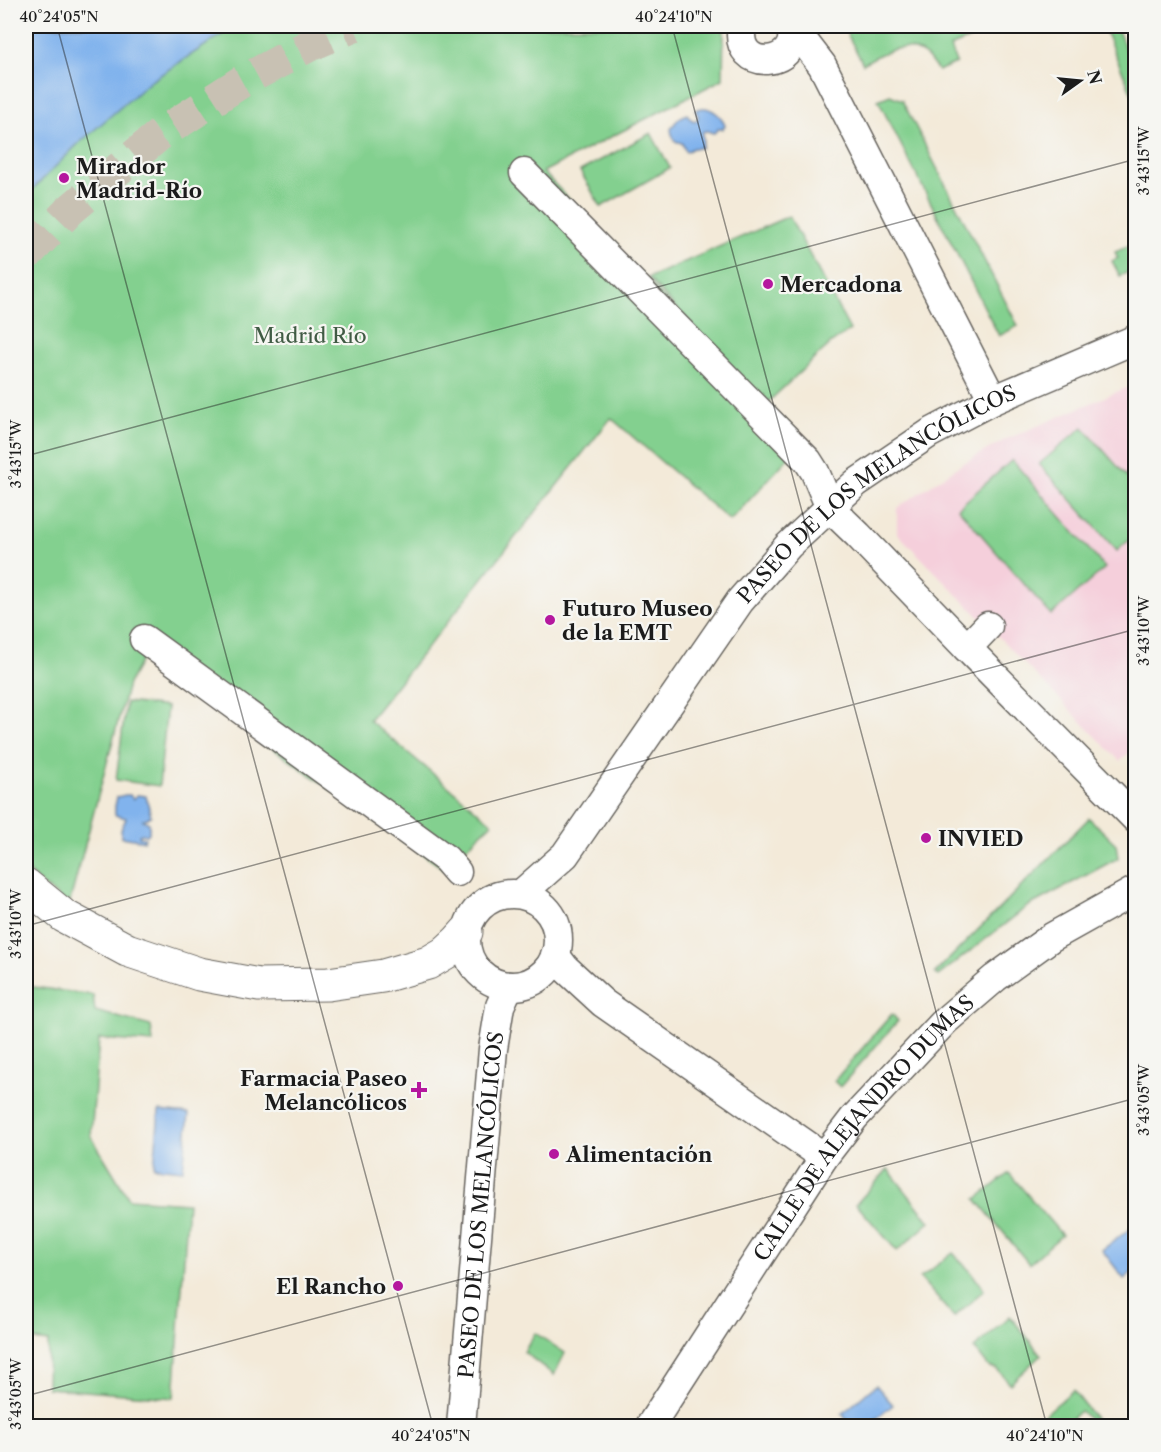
<svg xmlns="http://www.w3.org/2000/svg" width="1161" height="1452" viewBox="0 0 1161 1452" font-family="'Libre Caslon Text',serif">
	<style>
		.built { fill: #f5cfdb }
		.green { fill: #83d08f; stroke: #507656; stroke-width: 1.5 }
		.water { fill: #81b3ed; stroke: #4e6884; stroke-width: 1.5 }
		.lines { fill: none; stroke-linecap: round; stroke-linejoin: round }
		.highway-tunnel { stroke: #c8c1b3; stroke-width: 33; stroke-dasharray: 33 16; stroke-linecap: butt }
		.minor-casing { stroke: #67645e; stroke-width: 31 }
		.highway-casing { stroke: #67645e; stroke-width: 35 }
		.minor { stroke: #fff; stroke-width: 28 }
		.highway { stroke: #fff; stroke-width: 33 }
		.ticks { fill: none; stroke: #1c1c1c; stroke-width: 1.5; stroke-opacity: 0.45 }
		.poi-dot { fill: #b5179e; stroke: #f6f6f2; stroke-width: 2 }
		.labels { text-anchor: middle; dominant-baseline: central; stroke-width: 4.5; stroke-linejoin: round; paint-order: stroke }
		.poi-label { font-size: 21px; font-weight: bold; fill: #1c1c1c; stroke: #f6f6f2; text-anchor: start }
		.park-label { font-size: 21px; fill: #405b44; stroke: #f6f6f2 }
		.street-label { font-size: 21px; fill: #1c1c1c; stroke: #f6f6f2 }
		.neatline { fill: none; stroke: #1c1c1c; stroke-width: 2 }
		.ticks-label { font-size: 15px; text-anchor: middle; fill: #1c1c1c }
	</style>
	<rect width="100%" height="100%" fill="#f6f6f2"/>
	<filter id="ink" filterUnits="userSpaceOnUse"><feTurbulence type="fractalNoise" baseFrequency=".0167" numOctaves="2"/><feDisplacementMap in="SourceGraphic" scale="12" xChannelSelector="R" yChannelSelector="G"/><feConvolveMatrix kernelMatrix="1 2 1 2 8 2 1 2 1" color-interpolation-filters="sRGB"/></filter>
	<filter id="wash" filterUnits="userSpaceOnUse"><feTurbulence type="fractalNoise" baseFrequency=".008" numOctaves="4" result="noise"/><feDisplacementMap in="SourceGraphic" scale="24" xChannelSelector="R" yChannelSelector="G"/><feGaussianBlur stdDeviation="1.35" result="paint"/><feColorMatrix in="noise" values="0 0 0 0 0 0 0 0 0 0 0 0 0 0 0 0 0 1.4 0 .05"/><feComposite in="paint" operator="in"/></filter>
	<g filter="url(#wash)">
		<rect width="100%" height="100%" fill="#f3ead9"/>
		<!-- built -->
		<path class="built" d="M1135 384V748L1120 761 897 533V508L962 464 1005 440Z"/>
		<!-- green -->
		<path class="green" d="M26 26H724L723 79 543 172 802 443 730 521 611 418 369 720 492 823 444 869 143 657 128 684 69 905 35 879 26 867Z
			M843 26H1000L950 47 956 63 938 71C934 66 930 60 926 56 905 40 882 52 863 64Z
			M1103 26H1116L1135 71V101Z
			M890 95 902 100 1018 326 999 336 878 100Z
			M651 133 670 168 601 207 580 171Z
			M789 216 850 330 830 344 766 404 648 278Z
			M1135 243V269L1120 276 1112 261 1118 258 1115 252Z
			M1083 427 1135 486V534L1117 551 1039 464Z
			M1012 460 1105 568 1051 615 958 508Z
			M126 702 167 707 159 786 116 780Z
			M1089 818 1116 844 1118 858 1027 907 938 976 935 973Z
			M26 986 93 995 95 1011 151 1026 153 1043 99 1039 91 1136 129 1199 188 1203 174 1398 47 1388 48 1342 26 1339Z
			M892 1014 898 1021 840 1087 834 1081Z
			M888 1169 930 1222 897 1251 856 1204Z
			M1009 1173 1062 1235 1029 1264 976 1199Z
			M953 1253 971 1272 984 1290 954 1317 920 1278Z
			M1010 1316 1041 1355 1010 1384 997 1369 989 1367 974 1348Z
			M535 1333 565 1353 554 1375 524 1352Z
			M1073 1390 1097 1421 1095 1424 1080 1411 1063 1426H1048L1041 1418Z"/>
		<!-- water -->
		<path class="water" d="M26 26H235L151 81 78 144 26 196Z
			M702 108C712 107 723 117 725 126L723 129H718L714 133C709 132 706 129 702 133L703 140 701 148H693L686 152 682 143 675 141 672 135 671 129C675 122 680 116 687 114L692 120 697 121 698 116 695 110Z
			M125 795H130L133 799 137 795 146 796 151 816 143 820 149 823V833L147 835 142 834 139 835 140 837 145 838 144 841 122 837C119 827 124 826 126 818L115 815V806L117 797Z
			M159 1111 189 1114 183 1170 154 1167Z
			M1135 1225V1270L1124 1279 1102 1250Z
			M876 1385 893 1405 867 1426H852L842 1414Z"/>
	</g>
	<g filter="url(#ink)">
		<g class="lines">
			<!-- highway-tunnel -->
			<path class="highway-tunnel" d="M26 255 70 210 159 135 241 82 310 45 354 26"/>
			<defs>
				<g id="minor">
					<path d="M742 26C732 76 806 66 790 26"/>
					<path d="M792 26 822 65 993 400"/>
					<path d="M524 173 808 461 815 472 830 508 858 535 967 648"/>
					<path d="M988 626 967 648 1136 819"/>
					<path d="M144 639 446 859 457 872"/>
					<circle cx="512" cy="940" r="46"/>
					<path id="s1" d="M521 894 565 855 740 601 788 546 856 483 930 433 993 400 1136 339"/>
					<path d="M555 955 565 968 603 1003 824 1157"/>
					<path id="s2" d="M461 1426 493 1049 500 1006 509 986"/>
					<path id="s3" d="M650 1426 824 1157 854 1118 946 1020 995 978 1052 937 1136 890"/>
				</g>
				<path id="highway" d="M26 885 64 916 127 950 199 974 259 985 328 984 383 976 428 963 445 953 457 942 466 932"/>
			</defs>
			<!-- minor casing -->
			<use href="#minor" class="minor-casing"/>
			<!-- highway casing -->
			<use href="#highway" class="highway-casing"/>
			<!-- minor -->
			<use href="#minor" class="minor"/>
			<!-- highway -->
			<use href="#highway" class="highway"/>
		</g>
	</g>
	<!-- ticks -->
	<path class="ticks" d="M57 26 433 1426M672 26 1047 1426M26 456 1136 159M26 926 1136 629M26 1396 1136 1098"/>
	<!-- markers -->
	<g class="poi-dot">
		<circle cx="64" cy="178" r="6"/>
		<circle cx="768" cy="284" r="6"/>
		<circle cx="550" cy="620" r="6"/>
		<circle cx="926" cy="838" r="6"/>
		<path d="M416 1081h6v6h6v6h-6v6h-6v-6h-6v-6h6z"/>
		<circle cx="554" cy="1154" r="6"/>
		<circle cx="398" cy="1286" r="6"/>
	</g>
	<g class="labels">
		<!-- poi labels -->
		<g class="poi-label">
			<text x="76" y="166">Mirador<tspan x="76" dy="24">Madrid-Río</tspan></text>
			<text x="780" y="284">Mercadona</text>
			<text x="562" y="608">Futuro Museo<tspan x="562" dy="24">de la EMT</tspan></text>
			<text x="938" y="838">INVIED</text>
			<text x="407" y="1078" text-anchor="end">Farmacia Paseo<tspan x="407" dy="24">Melancólicos</tspan></text>
			<text x="566" y="1154">Alimentación</text>
			<text x="386" y="1286" text-anchor="end">El Rancho</text>
		</g>
		<!-- park labels -->
		<g class="park-label">
			<text x="310" y="335">Madrid Río</text>
		</g>
		<!-- street labels -->
		<g class="street-label">
			<text stroke="none"><textPath href="#s1" startOffset="543">PASEO DE LOS MELANCÓLICOS</textPath></text>
			<text stroke="none"><textPath href="#s3" startOffset="368">CALLE DE ALEJANDRO DUMAS</textPath></text>
			<text stroke="none"><textPath href="#s2" startOffset="222">PASEO DE LOS MELANCÓLICOS</textPath></text>
		</g>
	</g>
	<!-- margin -->
	<rect width="1161" height="1452" fill="none" stroke="#f6f6f2" stroke-width="66"/>
	<!-- north arrow -->
	<g transform="translate(1080 81) rotate(75)" stroke="#f6f6f2" stroke-width="4.5" paint-order="stroke">
	<path d="M0-4.5L10 22L0 15L-10 22Z" fill="#1c1c1c"/>
	<text y="-9" font-size="16" font-weight="bold" text-anchor="middle" fill="#1c1c1c">N</text>
	</g>
	<rect x="33" y="33" width="1095" height="1386" class="neatline"/>
	<g class="ticks-label">
		<text x="59" y="22">40°24'05"N</text>
		<text x="674" y="22">40°24'10"N</text>
		<text transform="translate(1144 161) rotate(-90)" y="5">3°43'15"W</text>
		<text transform="translate(16 454) rotate(-90)" y="5">3°43'15"W</text>
		<text transform="translate(1144 631) rotate(-90)" y="5">3°43'10"W</text>
		<text transform="translate(16 924) rotate(-90)" y="5">3°43'10"W</text>
		<text transform="translate(1144 1100) rotate(-90)" y="5">3°43'05"W</text>
		<text transform="translate(16 1394) rotate(-90)" y="5">3°43'05"W</text>
		<text x="431" y="1441">40°24'05"N</text>
		<text x="1045" y="1441">40°24'10"N</text>
	</g>
</svg>
